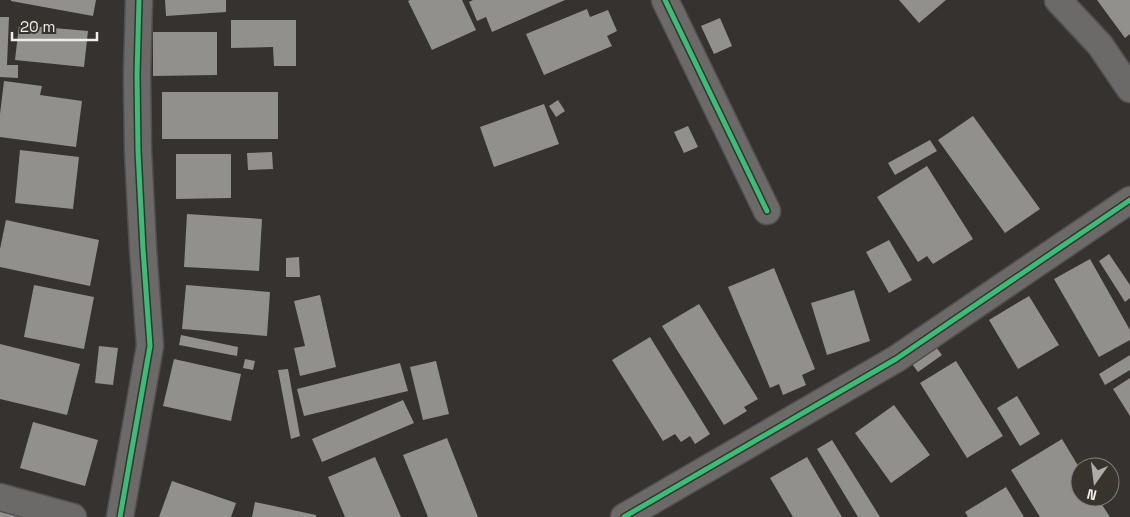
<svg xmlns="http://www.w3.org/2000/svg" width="1130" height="517" viewBox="0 0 1130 517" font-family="'Space Grotesk',sans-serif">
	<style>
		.building { fill: #92908d }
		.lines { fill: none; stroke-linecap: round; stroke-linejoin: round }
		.street-casing { stroke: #52504e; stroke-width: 29 }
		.street { stroke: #6c6a69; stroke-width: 26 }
		.cycleway-casing { stroke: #38332c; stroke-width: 8 }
		.cycleway { stroke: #3abd76; stroke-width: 5 }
	</style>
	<rect width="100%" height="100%" fill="#35322f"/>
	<!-- building -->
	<path class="building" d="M11 0H96L93 16 11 1Z
		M165 0H226V12L166 16Z
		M410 0H462L476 30 432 50 408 1Z
		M473 0H565L492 32 486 17 477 21 469 2Z
		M899 0H946L919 23Z
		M1097 0H1130V34L1125 38Z
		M587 9 590 17 608 10 617 31 607 36 612 46 544 75 526 34Z
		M0 17H9L7 65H18V78L0 77Z
		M720 18 732 46 714 54 701 26Z
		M231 20H296V66H274L273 47 231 48Z
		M19 25 88 31 84 67 15 60Z
		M153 32H217V75L153 76Z
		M4 81 42 86 40 95 82 101 76 147 0 137V114Z
		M162 92H278V139H162Z
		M558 100 565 111 556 117 549 106Z
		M544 104 559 144 494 167 480 127Z
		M973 116 1040 209 1005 233 938 140Z
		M688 126 698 147 684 153 674 132Z
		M930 140 937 151 895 175 888 163Z
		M20 150 79 157 73 209 15 203Z
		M272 152 273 169 248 170 247 153Z
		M176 154H231V198L176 199Z
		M927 166 973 239 933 264 927 256 918 262 877 197Z
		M187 214 262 219 259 271 184 267Z
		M6 220 99 240 90 286 0 267V249Z
		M889 240 912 280 889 293 866 252Z
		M1109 254 1130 285V298L1125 302 1099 261Z
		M299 257 300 277H286V258Z
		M1090 259 1130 330V340L1099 357 1054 279Z
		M774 268 815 369 802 375 806 385 783 395 779 384 770 388 728 287Z
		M34 285 94 297 84 349 24 337Z
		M186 285 270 292 267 336 182 329Z
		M854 290 870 341 827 355 811 303Z
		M320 295 336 367 300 376 294 348 305 346 294 301Z
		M1029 296 1059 345 1018 369 989 320Z
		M699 304 758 399 744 407 747 411 724 425 662 326Z
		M181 335 238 347 237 356 179 345Z
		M650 337 710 434 695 444 690 436 681 442 675 434 663 441 612 360Z
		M933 343 942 355 918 372 909 360Z
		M0 344 80 364 67 415 0 399Z
		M99 346 118 348 113 385 95 383Z
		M1130 355V370L1105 385 1099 374Z
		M174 359 241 374 231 421 163 406Z
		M245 359 255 361 253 370 243 368Z
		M436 361 449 414 423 420 410 367Z
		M956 361 1003 436 967 458 920 383Z
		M400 363 408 391 304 416 297 389Z
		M288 369 300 436 291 439 278 370Z
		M1130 378V416L1113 389Z
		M1017 396 1040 434 1020 446 997 408Z
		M403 400 414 423 322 462 312 439Z
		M894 405 930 455 891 483 855 433Z
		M33 422 98 440 85 486 20 468Z
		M447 438 478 517H428L403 455Z
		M1062 439 1080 469V497H1097L1110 517H1040L1011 470Z
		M832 440 880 517H858L817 449Z
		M375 457 401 517H345L328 477Z
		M807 457 842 517H793L770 478Z
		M172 481 236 503 231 517H159Z
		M1006 487 1024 517H968L965 512Z
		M255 502 316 515V517H252Z
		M0 510 28 517H0Z"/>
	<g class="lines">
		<defs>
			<path id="street" d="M665 0 767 211
				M1058 0 1100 45 1130 89
				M0 497 73 517
				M120 517 150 346 143 249 138 151 137 75 139 0
				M624 517 896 359 1130 200"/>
		</defs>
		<!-- street casing -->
		<use href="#street" class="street-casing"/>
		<!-- street -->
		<use href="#street" class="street"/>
		<defs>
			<path id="cycleway" d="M665 0 767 211
				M120 517 150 346 143 249 138 151 137 75 139 0
				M624 517 896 359 1130 200"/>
		</defs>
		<!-- cycleway casing -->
		<use href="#cycleway" class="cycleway-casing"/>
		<!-- cycleway -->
		<use href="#cycleway" class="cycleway"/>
	</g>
	<!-- north arrow -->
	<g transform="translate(1095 482) rotate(194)"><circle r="24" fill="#38332c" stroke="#827e78"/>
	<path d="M0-4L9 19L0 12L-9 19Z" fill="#afaca8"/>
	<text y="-8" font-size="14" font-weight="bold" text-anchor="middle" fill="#f1eee9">N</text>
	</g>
	<!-- scale -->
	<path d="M12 32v8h85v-8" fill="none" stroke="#f1eee9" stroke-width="2.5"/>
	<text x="20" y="32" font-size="15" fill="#f1eee9" stroke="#38332c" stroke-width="4" paint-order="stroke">20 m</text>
</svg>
